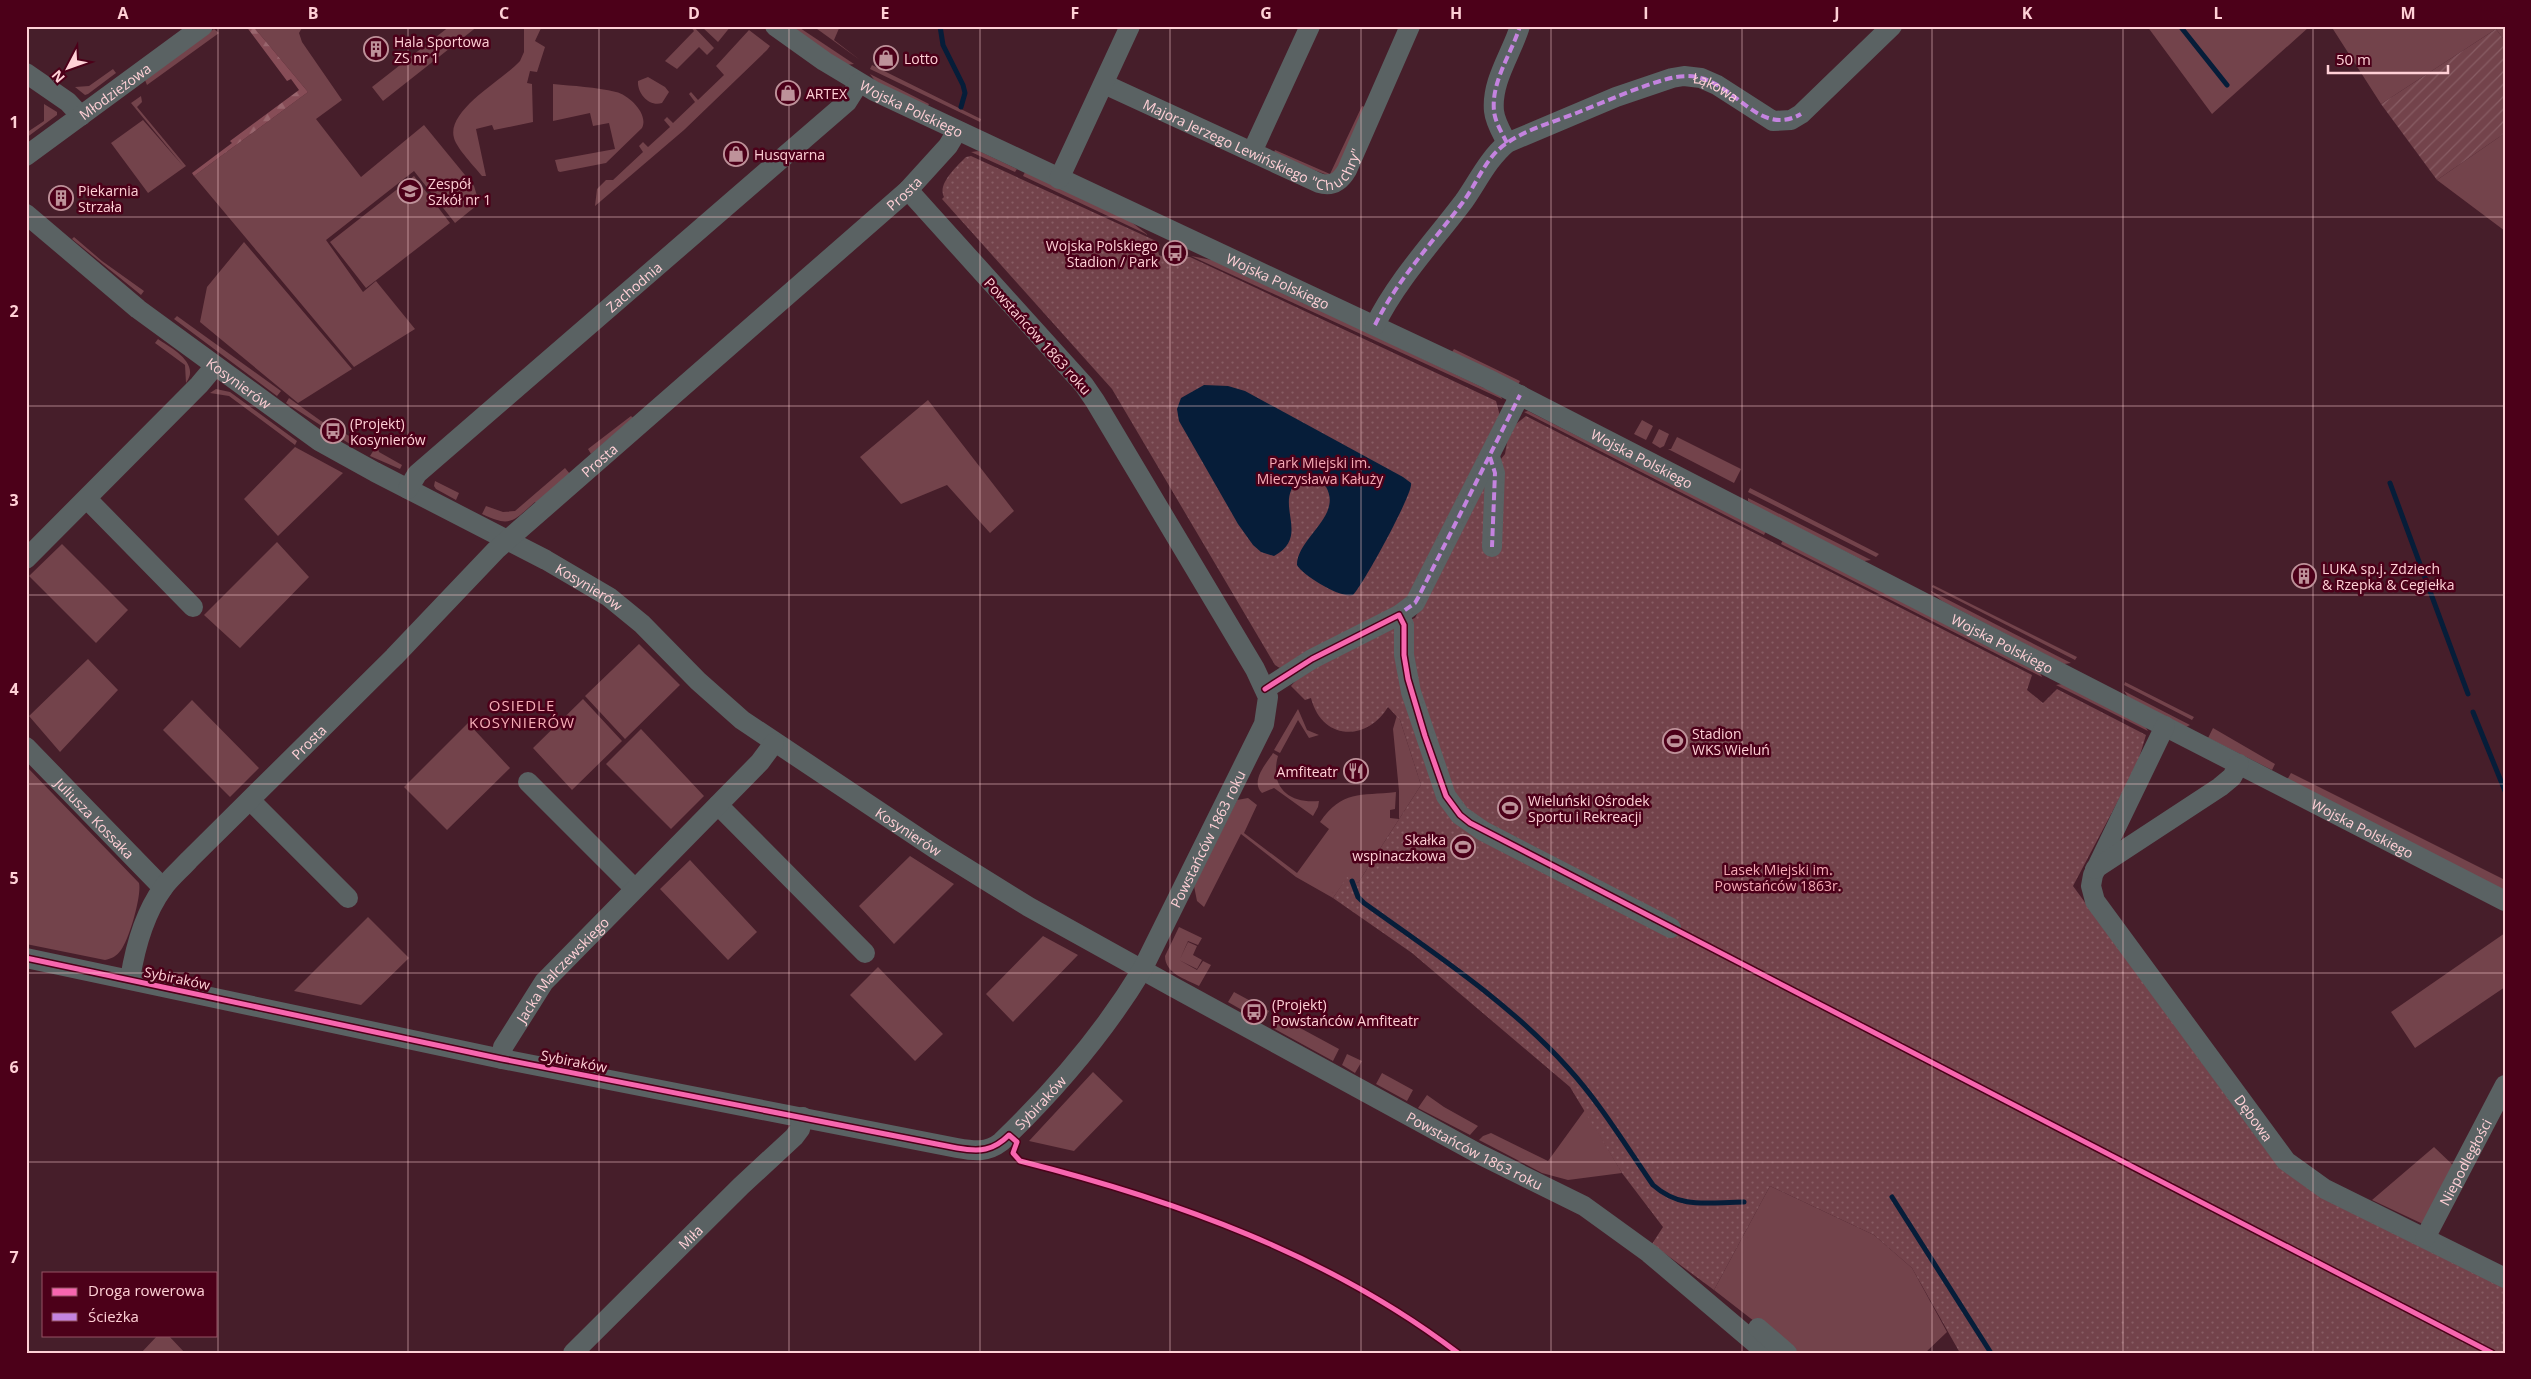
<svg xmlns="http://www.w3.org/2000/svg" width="2531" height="1379" viewBox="0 0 2531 1379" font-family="'Open Sans',sans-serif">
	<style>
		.grass { fill: #73434b }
		.forest { fill: url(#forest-firs) }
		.park { fill: url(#park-dots) }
		.garden { fill: url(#garden-furrows) }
		.water { fill: #061d39 }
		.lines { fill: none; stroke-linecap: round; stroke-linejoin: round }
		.stream { stroke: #061d39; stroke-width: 5 }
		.minor { stroke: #5a6263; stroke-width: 20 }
		.quiet { stroke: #c483df; stroke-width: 4; stroke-dasharray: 8 4; stroke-linecap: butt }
		.cycleway-casing { stroke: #4c0019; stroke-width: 8 }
		.cycleway { stroke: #f766af; stroke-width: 5 }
		.grid { fill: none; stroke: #ffd0d6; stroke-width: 1; stroke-opacity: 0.55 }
		.labels { text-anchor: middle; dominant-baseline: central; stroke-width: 5; stroke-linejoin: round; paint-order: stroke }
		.poi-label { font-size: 14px; fill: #ffd0d6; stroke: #4c0019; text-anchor: start }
		.street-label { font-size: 14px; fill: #ffd0d6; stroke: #4c0019 }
		.park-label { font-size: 14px; fill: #f6aab6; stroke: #4c0019 }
		.neighbourhood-label { font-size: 15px; letter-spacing: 1px; fill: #f7aeb8; stroke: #4c0019 }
		.neatline { fill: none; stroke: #ffd0d6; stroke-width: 2 }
		.grid-label { font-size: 16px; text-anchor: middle; font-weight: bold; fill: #ffd0d6 }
	</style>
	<defs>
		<pattern id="forest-firs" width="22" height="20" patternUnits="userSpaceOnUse" patternTransform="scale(1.25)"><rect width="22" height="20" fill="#874d57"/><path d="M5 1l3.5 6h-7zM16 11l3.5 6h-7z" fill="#99666e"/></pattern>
		<pattern id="park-dots" width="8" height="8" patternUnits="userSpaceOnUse" patternTransform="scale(1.25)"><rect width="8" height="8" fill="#73434b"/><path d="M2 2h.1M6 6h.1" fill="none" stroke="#885d64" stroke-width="1.8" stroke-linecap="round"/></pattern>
		<pattern id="garden-furrows" width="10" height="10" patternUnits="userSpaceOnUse" patternTransform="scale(1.25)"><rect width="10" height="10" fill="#73434b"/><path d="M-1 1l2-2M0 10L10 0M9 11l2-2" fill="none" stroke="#885d64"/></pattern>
	</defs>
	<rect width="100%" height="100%" fill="#461e2a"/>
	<!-- grass -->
	<path class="grass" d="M253 26H303L299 33 302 42 342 100 316 119 361 177 424 125 474 186 477 196 476 206 455 223 414 171 326 240 363 292 376 281 415 329 354 367 194 176 308 92Z
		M450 26H478L383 101 372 87Z
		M524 26H542L535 41 545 47 537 72 530 71 527 83 532 84 533 122 494 130 492 125 476 129 486 176H482C475 167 457 149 454 138 446 110 503 80 520 61L524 52Z
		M690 26H693L714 48 707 55 699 47 677 69 665 61 694 31Z
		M701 26H731L718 42Z
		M789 26H797L854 64 846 65Z
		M813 26H840L834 40 860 60Z
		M2147 26H2308L2309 27 2212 114Z
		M2331 26H2505V41L2496 29 2381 104Z
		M214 29 219 33 147 85 145 80Z
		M749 30 770 46 767 50 684 130 595 206 597 189 606 180H613L643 152 639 146 643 142 648 147 670 127 664 120 667 117 673 123 695 102 689 94 691 92 698 100 724 75 716 66Z
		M872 65 981 119 980 122 870 69Z
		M113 69 116 73 88 94 85 95 75 87 89 86Z
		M870 74 929 104 927 108 875 81Z
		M648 77 665 87 669 92 662 103C649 107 637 93 638 81Z
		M553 84C573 86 596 87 616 92 629 95 649 114 642 128L606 163 560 172 558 171 555 160 615 149 609 123 593 126 590 113 553 121Z
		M141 96 142 102 137 107 186 166 148 193 111 143 143 120 184 167 131 103Z
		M44 104 57 112V115L26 138V133L44 121Z
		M1362 106 1367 108 1333 177 1273 155 1275 150 1330 174Z
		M2505 133V231L2437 180Z
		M979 151 1017 169 1015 172 971 152Z
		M1025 172 1130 221 1148 235 1023 176Z
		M414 176 450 223 366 288 330 242Z
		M74 237 102 261 144 291 141 295 72 239Z
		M244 242 352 369 298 403 200 322 207 287Z
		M1191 256 1217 261 1501 396 1502 399Z
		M177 316 281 391 277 396 174 319Z
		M158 339C171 348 201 363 186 383L185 365 155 343Z
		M1454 349 1520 381 1518 385 1452 352Z
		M216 389 230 392 297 441 295 445 229 396 210 393Z
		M289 398 321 421 357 440 353 446 286 403Z
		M928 400 1014 511 990 533 947 485 901 504 860 457Z
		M1528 411 1766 531 1764 535 1524 412Z
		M631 416 633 418 591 454 588 449Z
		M1642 420 1653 426 1646 440 1634 434Z
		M1659 429 1669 434 1664 446 1660 448 1652 443Z
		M1677 437 1741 469 1734 483 1668 449H1671Z
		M377 445 379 452 402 465 400 469 370 456Z
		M295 447 343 473 278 536 244 499Z
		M565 468 570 474 539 505 535 502C513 521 511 528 482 514L486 506 503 512 515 511Z
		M435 481 459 493 456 500 436 489 434 486Z
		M1750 488 1879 554 1876 557 1748 492Z
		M1748 498 1871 560 1864 561 1757 507 1748 501Z
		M1783 540 2040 673 2042 677 1781 544Z
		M277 542 309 577 240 648 204 615Z
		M62 544 128 610 96 643 29 576Z
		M1933 585 2077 657 2075 660 1932 587Z
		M1931 592V591L2071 663 2064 664 1942 601Z
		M639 644 680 685 625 739 585 696Z
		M88 659 118 690 60 752 29 716Z
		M2125 682 2194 717 2192 720 2124 685Z
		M2062 684 2145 726 2148 731 2056 685Z
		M2124 691 2190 725 2186 727 2128 697Z
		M583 699 622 741 572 790 533 748Z
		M192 700 259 768 230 797 163 730Z
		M1298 709 1307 730 1319 735 1309 738 1298 720 1280 753 1274 750Z
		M1397 715 1400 720 1421 785 1358 883 1347 878 1333 898 1296 877 1241 834 1204 907 1197 901 1194 886 1237 800 1248 798 1257 805 1244 833 1297 873 1329 829 1320 822C1342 790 1360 796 1396 792L1395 809 1390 810V818L1399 819V791L1393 729Z
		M468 723 510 768 447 830 404 787Z
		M2213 728 2275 764 2272 770 2208 738Z
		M641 729 704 796 671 829 606 764Z
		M1273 753 1278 756C1269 788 1290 804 1319 801L1318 807 1313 816 1274 788 1262 793C1250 781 1266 764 1273 753Z
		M26 766 139 883C142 895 129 940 121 950 117 956 111 959 105 960L26 944Z
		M2291 773 2505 880V891L2287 780Z
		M910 856 954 884 894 944 859 906Z
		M690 860 757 932 728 960 660 889Z
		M368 917 409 958 361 1005 294 991Z
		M1179 927 1202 938 1198 945 1188 941 1180 959 1188 942 1197 946 1193 955 1202 960 1197 969 1179 960 1197 970 1203 961 1211 965 1199 986C1186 979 1165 974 1165 956Z
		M2505 933V987L2415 1048 2391 1012Z
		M1043 936 1078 955 1013 1022 986 994Z
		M878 967 943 1034 915 1061 850 995Z
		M1234 992 1269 1011 1263 1022 1228 1002Z
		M1278 1016 1339 1049 1333 1061 1271 1027Z
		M1347 1054 1362 1061 1355 1073 1342 1065Z
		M1093 1072 1123 1101 1074 1151 1029 1141Z
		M1382 1073 1413 1090 1407 1101 1376 1084Z
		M1427 1095 1444 1107 1478 1126 1470 1135 1418 1108Z
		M1585 1110 1622 1173 1568 1180 1542 1173 1479 1140 1483 1136 1491 1133 1548 1161Z
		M2434 1147 2456 1168 2425 1225 2372 1200Z
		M1770 1186 1874 1235 1912 1268 1947 1332 1925 1353H1795L1714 1290Z
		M158 1335H168L185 1353H141Z"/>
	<!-- forest -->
	<path class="forest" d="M246 26H253L308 92 194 176 192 173 232 143 230 141 299 90 291 79 287 81Z"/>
	<!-- park -->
	<path class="park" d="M971 156 1156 241 1160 245 1158 251 1159 255 1182 265 1187 257H1190L1496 401 1500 416 1416 588 1401 603 1280 668 1275 665 1112 389 942 199 944 197C937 184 957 166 966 157Z
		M1526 416 2032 675 2027 690 2043 703 2057 689 2146 735 2137 765 2073 886 2266 1150 2505 1286V1353H1960L1912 1268 1874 1235 1770 1186 1714 1290 1652 1244 1663 1227 1622 1173 1570 1087 1412 953 1333 898 1347 877 1358 883 1421 785 1400 720 1388 707C1367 742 1322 741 1311 698L1305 700 1291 686 1302 674 1394 626 1415 618 1488 475 1505 454 1508 437 1516 424Z"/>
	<!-- garden -->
	<path class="garden" d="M2496 29 2505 41V133L2437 180 2381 104Z"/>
	<!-- water -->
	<path class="water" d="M1204 385 1228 386 1245 391 1403 477 1411 483C1414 492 1363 585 1353 595 1342 599 1303 576 1297 565 1297 538 1343 516 1326 487 1321 479 1310 477 1301 478 1270 502 1313 535 1274 556L1261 552 1253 545 1238 524 1179 421 1177 409 1181 398Z"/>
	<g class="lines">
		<!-- stream -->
		<path class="stream" d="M940 26 943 45 963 85 965 93 961 107
			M2180 26 2227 85
			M2390 483 2468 694
			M2473 712 2505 791
			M1352 881 1358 897 1364 903C1434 953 1510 1003 1568 1068 1600 1103 1626 1146 1653 1185 1681 1210 1709 1202 1744 1202
			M1892 1197 1991 1353"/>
		<!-- minor -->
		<g class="minor">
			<path id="s1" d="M775 26 824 61 874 91 1488 379 2505 901"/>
			<path d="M26 73 68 102 81 116"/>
			<path id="s2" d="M1104 84 1319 183C1332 187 1340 182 1347 170L1410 26"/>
			<path d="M1507 143C1502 133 1495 122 1494 111 1491 81 1512 53 1520 26"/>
			<path d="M1252 152 1310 26"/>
			<path id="s3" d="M26 156 203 26"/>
			<path d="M1059 179 1130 26"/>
			<path id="s4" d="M26 214 138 309 319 441 375 472 546 560 609 597 642 624 698 681 742 720 934 848 1029 907 1175 988 1479 1154 1584 1206 1649 1253 1767 1353"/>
			<path id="s5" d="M1375 325C1397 280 1434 241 1464 201 1478 181 1488 159 1507 143L1616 97 1672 78 1684 76 1701 78 1717 85 1773 121 1791 120 1801 114 1892 26"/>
			<path d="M1490 457 1495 473 1492 547"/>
			<path id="s6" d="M408 489 417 474 847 102 859 83"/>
			<path d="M87 499 193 607"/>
			<path d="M26 559 199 385 215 366"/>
			<path d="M1399 615 1404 625V655L1411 692 1446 796 1460 815 1483 831 1671 928"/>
			<path d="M1265 689 1312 659 1399 615 1415 603 1520 395"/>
			<path id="s7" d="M2165 726 2093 875 2091 886 2095 901 2286 1161 2325 1189 2505 1278"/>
			<path id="s8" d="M26 747 163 888"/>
			<path d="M528 782 634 888"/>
			<path d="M250 800 348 898"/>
			<path d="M718 805 865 953"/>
			<path d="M2095 869 2220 787 2232 777 2239 764"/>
			<path id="s9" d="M26 958 502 1059 957 1148C974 1151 987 1153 1001 1142 1054 1091 1104 1033 1142 970L1264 724 1268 697 1255 669 1095 401 1084 385 908 190"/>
			<path id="s10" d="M130 979C135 948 144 914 163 888 170 878 181 869 189 860L394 657 496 550 908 190 948 146 957 131"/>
			<path id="s11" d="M502 1059 503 1047 544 982 760 762 774 743"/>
			<path id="s12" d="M2425 1238 2505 1085"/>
			<path d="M1758 1328 1787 1353"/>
			<path id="s13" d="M573 1353 741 1186 794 1137 800 1129 803 1117"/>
		</g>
		<!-- quiet -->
		<path class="quiet" d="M1507 143C1502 133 1495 122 1494 111 1491 81 1512 53 1520 26
			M1375 325C1397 280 1433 242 1463 202 1475 186 1483 165 1497 151 1518 131 1552 123 1579 112 1609 100 1640 86 1671 78 1680 76 1692 75 1701 78 1738 88 1761 137 1801 114
			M1490 457 1495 473 1492 547
			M1395 617 1415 603 1419 596 1520 395"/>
		<defs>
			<path id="cycleway" d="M1265 689 1312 659 1399 615 1404 625V655L1408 679 1425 736 1446 796 1460 815 1470 823 2492 1353
				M26 958 502 1059 957 1148C980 1152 993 1151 1009 1135L1017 1142 1013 1153 1020 1161C1175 1200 1329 1255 1458 1353"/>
		</defs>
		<!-- cycleway casing -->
		<use href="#cycleway" class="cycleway-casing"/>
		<!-- cycleway -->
		<use href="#cycleway" class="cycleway"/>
	</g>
	<!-- grid -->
	<path class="grid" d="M218 26V1353M408 26V1353M599 26V1353M789 26V1353M980 26V1353M1170 26V1353M1361 26V1353M1551 26V1353M1742 26V1353M1932 26V1353M2123 26V1353M2313 26V1353M26 217H2505M26 406H2505M26 595H2505M26 784H2505M26 973H2505M26 1162H2505"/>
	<!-- icons -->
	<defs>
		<symbol id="building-ring" viewBox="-11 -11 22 22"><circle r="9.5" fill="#4c0019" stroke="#be929a" stroke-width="1.5"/><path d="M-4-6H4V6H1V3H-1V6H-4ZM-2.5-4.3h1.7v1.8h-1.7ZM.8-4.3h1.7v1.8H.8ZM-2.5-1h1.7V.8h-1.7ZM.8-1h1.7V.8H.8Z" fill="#be929a"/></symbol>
		<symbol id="shop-ring" viewBox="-11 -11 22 22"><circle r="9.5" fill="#4c0019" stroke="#be929a" stroke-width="1.5"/><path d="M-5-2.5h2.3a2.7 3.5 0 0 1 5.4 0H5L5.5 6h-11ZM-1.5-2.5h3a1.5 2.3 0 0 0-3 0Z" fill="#be929a"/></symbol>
		<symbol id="school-ring" viewBox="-11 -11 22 22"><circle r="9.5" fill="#4c0019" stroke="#be929a" stroke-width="1.5"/><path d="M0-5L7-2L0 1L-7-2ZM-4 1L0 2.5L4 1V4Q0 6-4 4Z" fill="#be929a"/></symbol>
		<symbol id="bus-ring" viewBox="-11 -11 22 22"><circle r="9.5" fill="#4c0019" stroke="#be929a" stroke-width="1.5"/><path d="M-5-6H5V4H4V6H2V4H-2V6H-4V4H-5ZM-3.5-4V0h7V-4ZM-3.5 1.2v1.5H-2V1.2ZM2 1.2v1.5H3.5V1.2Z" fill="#be929a"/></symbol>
		<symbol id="stadium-ring" viewBox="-11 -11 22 22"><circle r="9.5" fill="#4c0019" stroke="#be929a" stroke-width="1.5"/><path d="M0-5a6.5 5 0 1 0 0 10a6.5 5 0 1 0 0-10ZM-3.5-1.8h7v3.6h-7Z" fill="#be929a"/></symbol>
		<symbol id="restaurant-ring" viewBox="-11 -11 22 22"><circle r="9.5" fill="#4c0019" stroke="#be929a" stroke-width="1.5"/><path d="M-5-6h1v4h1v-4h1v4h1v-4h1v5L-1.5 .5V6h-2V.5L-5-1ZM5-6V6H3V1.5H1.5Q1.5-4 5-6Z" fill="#be929a"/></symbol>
	</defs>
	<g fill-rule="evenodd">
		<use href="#building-ring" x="362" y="35" width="28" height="28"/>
		<use href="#shop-ring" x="872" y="44" width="28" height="28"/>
		<use href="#shop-ring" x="774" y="79" width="28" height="28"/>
		<use href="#shop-ring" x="722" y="140" width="28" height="28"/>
		<use href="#school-ring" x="396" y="177" width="28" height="28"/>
		<use href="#building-ring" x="47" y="184" width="28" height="28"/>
		<use href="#bus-ring" x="1161" y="239" width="28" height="28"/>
		<use href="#bus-ring" x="319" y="417" width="28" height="28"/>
		<use href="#building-ring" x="2290" y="562" width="28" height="28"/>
		<use href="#stadium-ring" x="1661" y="727" width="28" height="28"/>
		<use href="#restaurant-ring" x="1342" y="757" width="28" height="28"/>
		<use href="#stadium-ring" x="1496" y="794" width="28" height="28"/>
		<use href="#stadium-ring" x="1449" y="833" width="28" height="28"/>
		<use href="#bus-ring" x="1240" y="998" width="28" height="28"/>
	</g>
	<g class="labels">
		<!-- poi labels -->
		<g class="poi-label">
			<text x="394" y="41">Hala Sportowa<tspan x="394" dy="16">ZS nr 1</tspan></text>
			<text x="904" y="58">Lotto</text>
			<text x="806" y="93">ARTEX</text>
			<text x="754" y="154">Husqvarna</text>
			<text x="428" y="183">Zespół<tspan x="428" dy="16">Szkół nr 1</tspan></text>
			<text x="78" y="190">Piekarnia<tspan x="78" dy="16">Strzała</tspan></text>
			<text x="1158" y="245" text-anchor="end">Wojska Polskiego<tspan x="1158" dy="16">Stadion / Park</tspan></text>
			<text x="350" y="423">(Projekt)<tspan x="350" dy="16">Kosynierów</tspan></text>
			<text x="2322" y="568">LUKA sp.j. Zdziech<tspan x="2322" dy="16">&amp; Rzepka &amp; Cegiełka</tspan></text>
			<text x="1692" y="733">Stadion<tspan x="1692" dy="16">WKS Wieluń</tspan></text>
			<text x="1338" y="771" text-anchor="end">Amfiteatr</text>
			<text x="1528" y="800">Wieluński Ośrodek<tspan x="1528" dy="16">Sportu i Rekreacji</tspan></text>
			<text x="1446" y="839" text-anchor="end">Skałka<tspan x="1446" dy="16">wspinaczkowa</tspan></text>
			<text x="1272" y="1004">(Projekt)<tspan x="1272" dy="16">Powstańców Amfiteatr</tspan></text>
		</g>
		<!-- street labels -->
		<g class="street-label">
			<text stroke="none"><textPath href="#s5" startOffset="449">Łąkowa</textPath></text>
			<text stroke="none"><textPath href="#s3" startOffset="110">Młodzieżowa</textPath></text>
			<text stroke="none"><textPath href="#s1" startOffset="160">Wojska Polskiego</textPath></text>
			<text stroke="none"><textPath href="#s2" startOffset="169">Majora Jerzego Lewińskiego "Chuchry"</textPath></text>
			<text stroke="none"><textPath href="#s10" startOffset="1114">Prosta</textPath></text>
			<text stroke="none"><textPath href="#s1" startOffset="565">Wojska Polskiego</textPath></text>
			<text stroke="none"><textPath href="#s6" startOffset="304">Zachodnia</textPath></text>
			<text transform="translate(1038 336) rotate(48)">Powstańców 1863 roku</text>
			<text stroke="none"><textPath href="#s4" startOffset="272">Kosynierów</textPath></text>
			<text stroke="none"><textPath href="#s1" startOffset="970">Wojska Polskiego</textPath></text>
			<text stroke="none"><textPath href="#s10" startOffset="709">Prosta</textPath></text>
			<text stroke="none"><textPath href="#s4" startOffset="678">Kosynierów</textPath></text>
			<text stroke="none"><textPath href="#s1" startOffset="1375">Wojska Polskiego</textPath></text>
			<text stroke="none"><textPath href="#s10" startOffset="304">Prosta</textPath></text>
			<text stroke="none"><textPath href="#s8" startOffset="99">Juliusza Kossaka</textPath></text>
			<text stroke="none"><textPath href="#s1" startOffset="1780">Wojska Polskiego</textPath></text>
			<text stroke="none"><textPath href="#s4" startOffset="1082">Kosynierów</textPath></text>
			<text stroke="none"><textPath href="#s9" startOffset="1366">Powstańców 1863 roku</textPath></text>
			<text stroke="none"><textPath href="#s11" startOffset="110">Jacka Malczewskiego</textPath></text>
			<text transform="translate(177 978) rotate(12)">Sybiraków</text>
			<text transform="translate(574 1061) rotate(11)">Sybiraków</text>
			<text stroke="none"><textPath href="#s9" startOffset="1052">Sybiraków</textPath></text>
			<text stroke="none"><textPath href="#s7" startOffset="461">Dębowa</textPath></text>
			<text stroke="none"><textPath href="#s4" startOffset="1732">Powstańców 1863 roku</textPath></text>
			<text stroke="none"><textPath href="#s12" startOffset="86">Niepodległości</textPath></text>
			<text stroke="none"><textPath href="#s13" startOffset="165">Miła</textPath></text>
		</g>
		<!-- park labels -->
		<g class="park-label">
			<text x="1320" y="462">Park Miejski im.<tspan x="1320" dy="16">Mieczysława Kałuży</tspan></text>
			<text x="1778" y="869">Lasek Miejski im.<tspan x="1778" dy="16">Powstańców 1863r.</tspan></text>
		</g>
		<!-- neighbourhood labels -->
		<g class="neighbourhood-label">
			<text x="522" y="705">OSIEDLE<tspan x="522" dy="17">KOSYNIERÓW</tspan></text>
		</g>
	</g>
	<!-- border -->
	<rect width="2531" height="1379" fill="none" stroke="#4c0019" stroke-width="55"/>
	<!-- legend -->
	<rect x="42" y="1272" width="175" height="65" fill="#4c0019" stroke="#945365"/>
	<rect x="52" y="1288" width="25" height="8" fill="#f766af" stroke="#945365"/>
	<text x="88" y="1296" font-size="15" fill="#ffd0d6">Droga rowerowa</text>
	<rect x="52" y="1313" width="25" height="8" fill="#c483df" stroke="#945365"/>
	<text x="88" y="1322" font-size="15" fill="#ffd0d6">Ścieżka</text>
	<!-- north arrow -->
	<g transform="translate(68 68) rotate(229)" stroke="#4c0019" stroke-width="4" paint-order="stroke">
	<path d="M0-4L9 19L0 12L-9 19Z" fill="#ffd0d6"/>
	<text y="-8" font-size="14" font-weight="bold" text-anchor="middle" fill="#ffd0d6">N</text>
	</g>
	<!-- scale -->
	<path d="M2328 65v8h120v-8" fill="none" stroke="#ffd0d6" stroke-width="2.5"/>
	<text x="2336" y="65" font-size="15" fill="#ffd0d6" stroke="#4c0019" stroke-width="4" paint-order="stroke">50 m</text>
	<rect x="28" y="28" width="2476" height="1324" class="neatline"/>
	<g class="grid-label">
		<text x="123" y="19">A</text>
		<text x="313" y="19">B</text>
		<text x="504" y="19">C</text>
		<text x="694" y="19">D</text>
		<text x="885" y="19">E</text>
		<text x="1075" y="19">F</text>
		<text x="1266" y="19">G</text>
		<text x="1456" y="19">H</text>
		<text x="1646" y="19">I</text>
		<text x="1837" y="19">J</text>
		<text x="2027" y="19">K</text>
		<text x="2218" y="19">L</text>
		<text x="2408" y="19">M</text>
		<text x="14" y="128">1</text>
		<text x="14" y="317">2</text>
		<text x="14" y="506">3</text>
		<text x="14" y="695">4</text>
		<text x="14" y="884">5</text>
		<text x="14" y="1073">6</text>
		<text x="14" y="1263">7</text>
	</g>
</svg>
